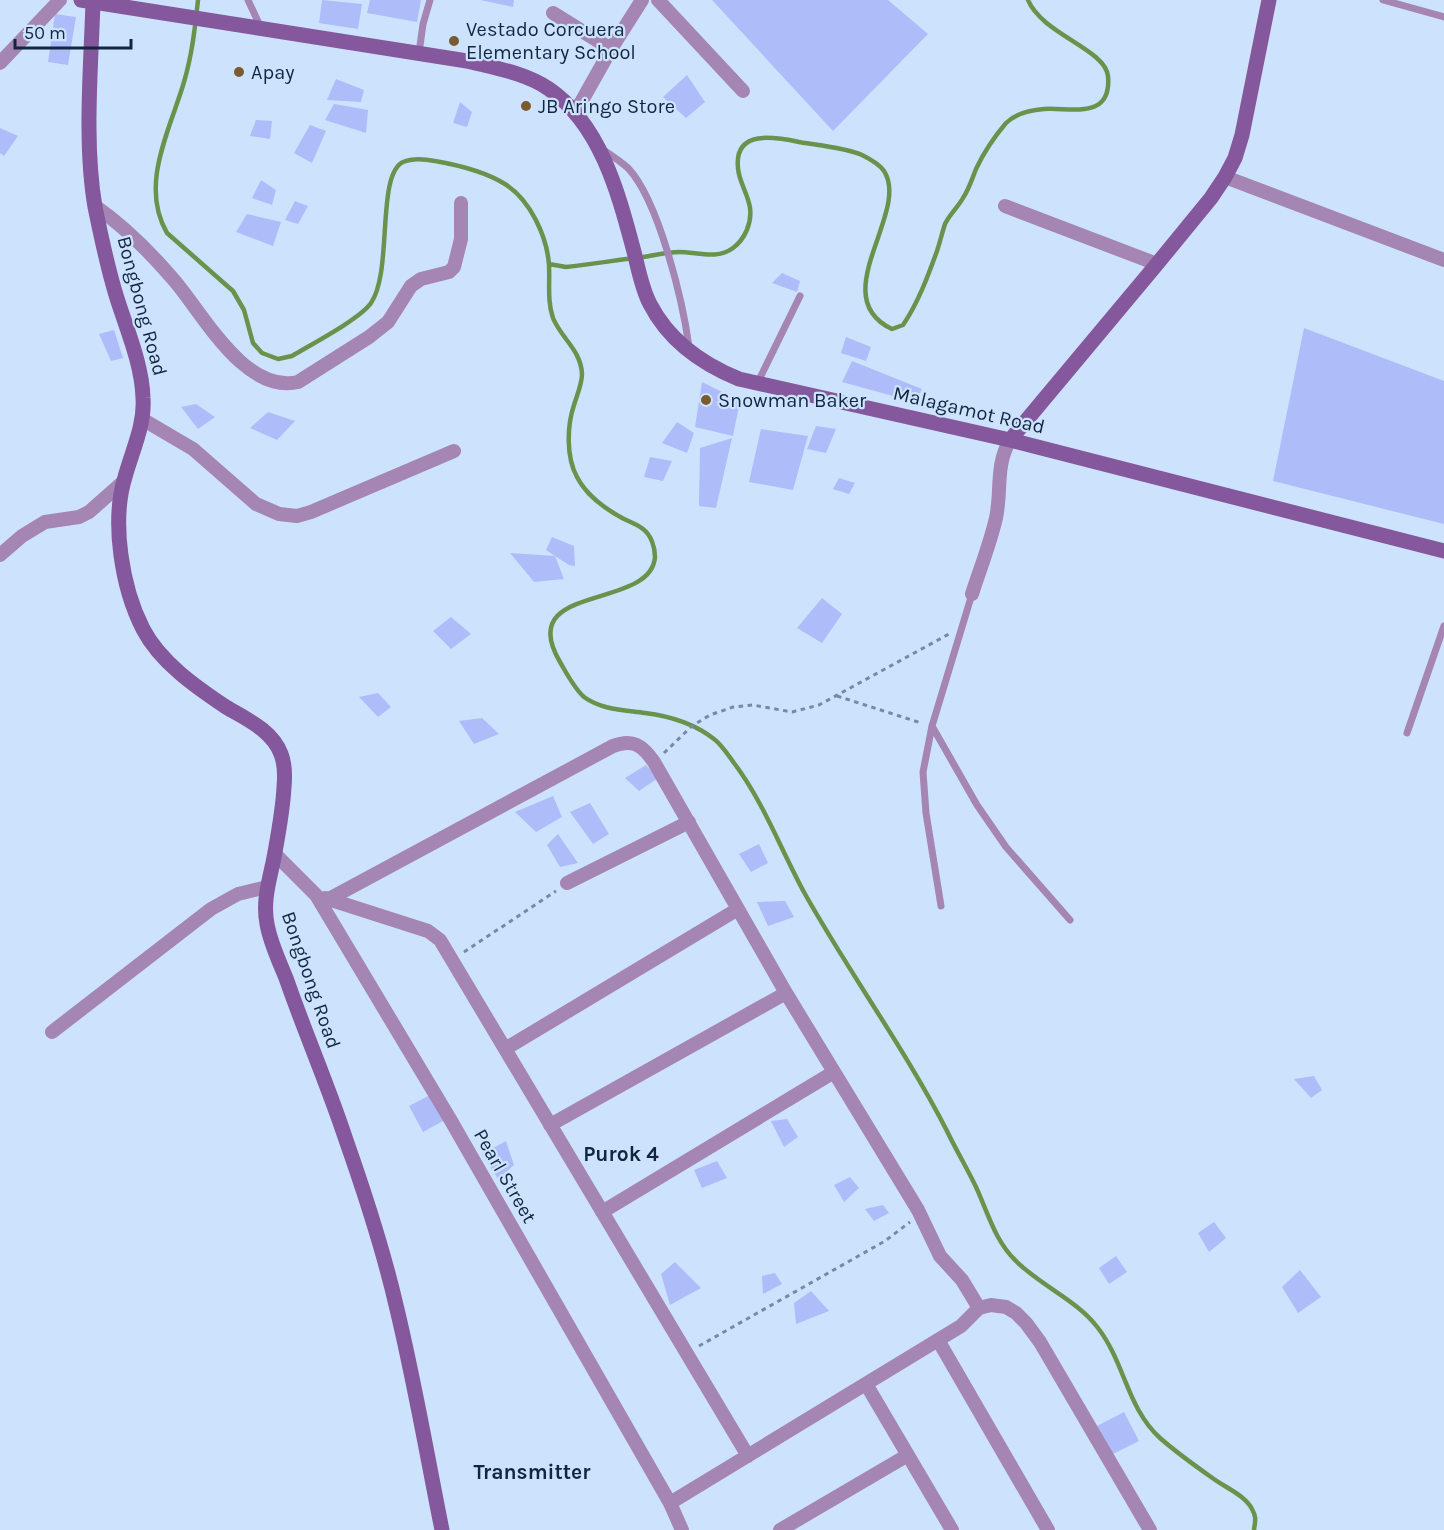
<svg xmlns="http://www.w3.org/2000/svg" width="1444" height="1530" viewBox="0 0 1444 1530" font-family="Karla,sans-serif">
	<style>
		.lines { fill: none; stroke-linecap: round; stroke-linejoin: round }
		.stream { stroke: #69934c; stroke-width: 4.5 }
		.building { fill: #aebcf9 }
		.path { stroke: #758ba4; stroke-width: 3; stroke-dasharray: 4.5 4.5; stroke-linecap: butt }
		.lane { stroke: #a485b4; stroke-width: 7 }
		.street { stroke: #a485b4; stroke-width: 14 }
		.secondary { stroke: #85579c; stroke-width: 15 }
		.poi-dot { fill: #7a5a30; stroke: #cde3fd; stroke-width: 2 }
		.labels { text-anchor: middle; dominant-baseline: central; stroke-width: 4.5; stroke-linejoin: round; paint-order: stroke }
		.poi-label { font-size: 20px; fill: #12273f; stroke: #cde3fd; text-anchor: start }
		.street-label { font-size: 20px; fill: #12273f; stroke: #cde3fd }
		.neighbourhood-label { font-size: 21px; font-weight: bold; fill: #12273f; stroke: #cde3fd }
	</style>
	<rect width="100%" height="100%" fill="#cde3fd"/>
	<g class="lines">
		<!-- stream -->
		<path class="stream" d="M198 0C195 28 192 55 184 82 170 130 139 185 167 233L233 291 244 310 253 343 262 353 278 359 292 356C310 345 360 319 371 303 393 271 376 175 403 162 412 158 425 159 435 161 458 165 484 171 505 184 530 200 547 236 549 265 550 283 547 301 553 318 561 338 581 350 582 374 582 384 577 395 574 405 567 426 566 457 577 477 586 495 607 510 624 519 630 522 637 524 643 529 651 535 655 547 655 557 651 611 513 582 560 662 567 674 574 688 584 697 602 710 624 710 645 713 669 716 695 724 714 739 722 745 728 755 734 763 764 803 781 850 805 894 850 974 905 1049 947 1131 956 1150 967 1168 976 1187 988 1213 995 1241 1016 1261 1041 1286 1077 1300 1098 1328 1125 1363 1127 1408 1160 1438 1176 1452 1194 1465 1211 1477 1224 1487 1245 1495 1252 1509 1257 1518 1255 1521 1254 1530
			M549 264 566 267C592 264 618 260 643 257 655 255 668 252 679 252 697 252 717 260 733 248 745 239 752 223 750 208 748 194 739 182 738 168 734 129 775 137 799 142 816 145 847 148 862 155 868 158 880 165 884 171 911 212 824 297 892 329L903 325C918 303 928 276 937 251 940 242 942 233 945 224 949 215 958 207 963 198 969 189 972 179 976 169 983 154 995 136 1006 123 1015 114 1031 110 1044 109 1070 107 1112 121 1108 76 1105 49 1042 34 1028 0"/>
	</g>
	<!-- building -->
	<path class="building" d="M322 0 362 4 358 29 319 23Z
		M370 0H421L417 22 367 13Z
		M480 0H514L513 7Z
		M712 0H888L928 34 833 131Z
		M55 14 76 17 68 65 48 62Z
		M687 75 705 102 686 118 663 97Z
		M336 79 364 90 361 102 327 100Z
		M460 102 472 112 467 127 453 123Z
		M334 104 368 110 366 133 325 120Z
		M256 120 272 121 270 139 250 136Z
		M310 125 326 131 312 163 294 153Z
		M0 128 18 136 4 156 0 153Z
		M261 180 276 190 272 205 252 198Z
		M295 201 308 206 298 224 285 220Z
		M247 214 281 222 273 246 236 232Z
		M782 273 800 281 797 292 772 283Z
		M1304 328 1444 381V524L1273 481Z
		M114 330 123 358 111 361 99 334Z
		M846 337 871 347 866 361 841 353Z
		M852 361 922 389 915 402 842 382Z
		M702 382 740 401 733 436 695 427Z
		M196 404 215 417 198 429 181 407Z
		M268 412 295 421 277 440 250 428Z
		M677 422 694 433 687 453 662 443Z
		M816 426 836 429 826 453 807 449Z
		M761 429 808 436 793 490 749 482Z
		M732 438 716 508 699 506 700 448Z
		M650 457 672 461 663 481 644 477Z
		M839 478 855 483 849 494 833 489Z
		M552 537 574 546 575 566 569 565 555 556 564 579 534 582 510 553 555 556 546 550Z
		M822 598 842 614 822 643 797 628Z
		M451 617 471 634 451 649 433 631Z
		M378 693 391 707 378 717 359 697Z
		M482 718 499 734 474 744 459 721Z
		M646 765 658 778 639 791 625 778Z
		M553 796 562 817 536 832 515 812Z
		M590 803 609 834 593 844 570 812Z
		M558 834 578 863 560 867 547 845Z
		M759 844 768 863 751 872 739 854Z
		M785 901 794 917 768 926 757 902Z
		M1314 1076 1322 1090 1311 1098 1294 1079Z
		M432 1094 445 1120 423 1132 409 1106Z
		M787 1119 798 1137 784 1147 771 1121Z
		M506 1141 514 1165 498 1179 482 1154Z
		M717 1161 727 1178 702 1188 694 1170Z
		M850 1177 859 1188 844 1202 834 1185Z
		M883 1205 889 1213 874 1221 865 1209Z
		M1214 1222 1226 1238 1209 1252 1198 1233Z
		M1116 1256 1127 1272 1109 1284 1099 1268Z
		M675 1262 701 1288 670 1305 661 1274Z
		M1300 1270 1321 1297 1298 1313 1282 1287Z
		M775 1273 782 1284 763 1294 762 1276Z
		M811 1291 829 1311 796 1324 794 1303Z
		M1124 1412 1139 1441 1113 1454 1097 1426Z"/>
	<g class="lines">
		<!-- path -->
		<path class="path" d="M837 696 921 723
			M664 753 692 726 710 715 733 707 753 705 792 712 819 705 949 634
			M464 952 556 891
			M699 1346 885 1241 910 1222"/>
		<!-- lane -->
		<path class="lane" d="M248 0 261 28
			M1383 0 1444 17
			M419 53 423 24 430 0
			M602 149C611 155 620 161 628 168 659 201 683 302 689 347
			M757 384 800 296
			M932 726 977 805 1006 847 1070 920
			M1407 733 1444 626
			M941 906 926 813 923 772 932 726 972 594"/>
		<!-- street -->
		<path class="street" d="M658 0 743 91
			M553 13 611 49
			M0 63 60 0
			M575 113 611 49 642 0
			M1225 177 1444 260
			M95 206C125 227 149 251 173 279 203 313 244 394 298 382L369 337 388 322 411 286 421 279 449 272 454 267 461 239V203
			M1005 206 1157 264
			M142 419 193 449 256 504 279 514 297 516 311 512 454 451
			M0 555 22 536 45 522 79 517 89 512 123 482
			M972 594C980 569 990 544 996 518 1002 490 995 466 1010 440
			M275 854 316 895 450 1119 670 1503 682 1530
			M567 883 689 822
			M325 898 428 931 440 940 748 1456
			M329 899 613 746C633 738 643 746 654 762L786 993 918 1210 940 1256 962 1280 979 1308
			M52 1032 211 909 238 894 267 887
			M505 1049 738 909
			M550 1125 786 993
			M602 1212 834 1072
			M938 1340 1048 1530
			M866 1384 952 1530
			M670 1503 961 1326 979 1308 991 1305 1006 1307 1016 1313 1026 1323 1040 1342 1150 1530
			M780 1530 908 1455"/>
		<!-- secondary -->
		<path class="secondary" d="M81 0 467 61C495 68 526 73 549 89 600 124 618 192 633 248 638 266 641 287 650 304 669 341 702 364 739 379L1010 440 1444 551
			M93 2C91 67 84 143 95 207 101 236 107 266 116 295 126 328 142 363 143 398 145 425 132 451 125 477 111 522 122 588 143 629 160 662 196 687 226 707 246 719 272 730 281 754 285 764 285 776 284 787 283 808 279 830 275 852 271 876 262 899 267 924 270 942 279 961 286 978 305 1033 328 1085 346 1140 365 1194 383 1249 396 1305 414 1379 427 1455 442 1530
			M1010 440 1157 264 1211 198 1225 177 1235 158 1242 135 1269 0"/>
	</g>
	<!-- markers -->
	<g class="poi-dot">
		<circle cx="454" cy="41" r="6"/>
		<circle cx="239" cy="72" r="6"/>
		<circle cx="526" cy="106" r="6"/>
		<circle cx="706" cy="400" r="6"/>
	</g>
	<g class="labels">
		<!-- poi labels -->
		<g class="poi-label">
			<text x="466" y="29">Vestado Corcuera<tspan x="466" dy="23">Elementary School</tspan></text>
			<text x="251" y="72">Apay</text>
			<text x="538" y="106">JB Aringo Store</text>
			<text x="718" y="400">Snowman Baker</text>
		</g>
		<!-- street labels -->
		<g class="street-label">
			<text transform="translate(142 306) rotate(75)">Bongbong Road</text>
			<text transform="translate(969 410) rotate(13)">Malagamot Road</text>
			<text transform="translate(311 980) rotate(71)">Bongbong Road</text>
			<text transform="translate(505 1176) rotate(60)">Pearl Street</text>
		</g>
		<!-- neighbourhood labels -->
		<g class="neighbourhood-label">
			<text x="621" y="1154">Purok 4</text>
			<text x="532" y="1472">Transmitter</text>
		</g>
	</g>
	<!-- scale -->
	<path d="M15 39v9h116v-9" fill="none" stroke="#12273f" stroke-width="3"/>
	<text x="24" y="39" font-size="18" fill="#12273f" stroke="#cde3fd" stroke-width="4.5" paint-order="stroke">50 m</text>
</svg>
